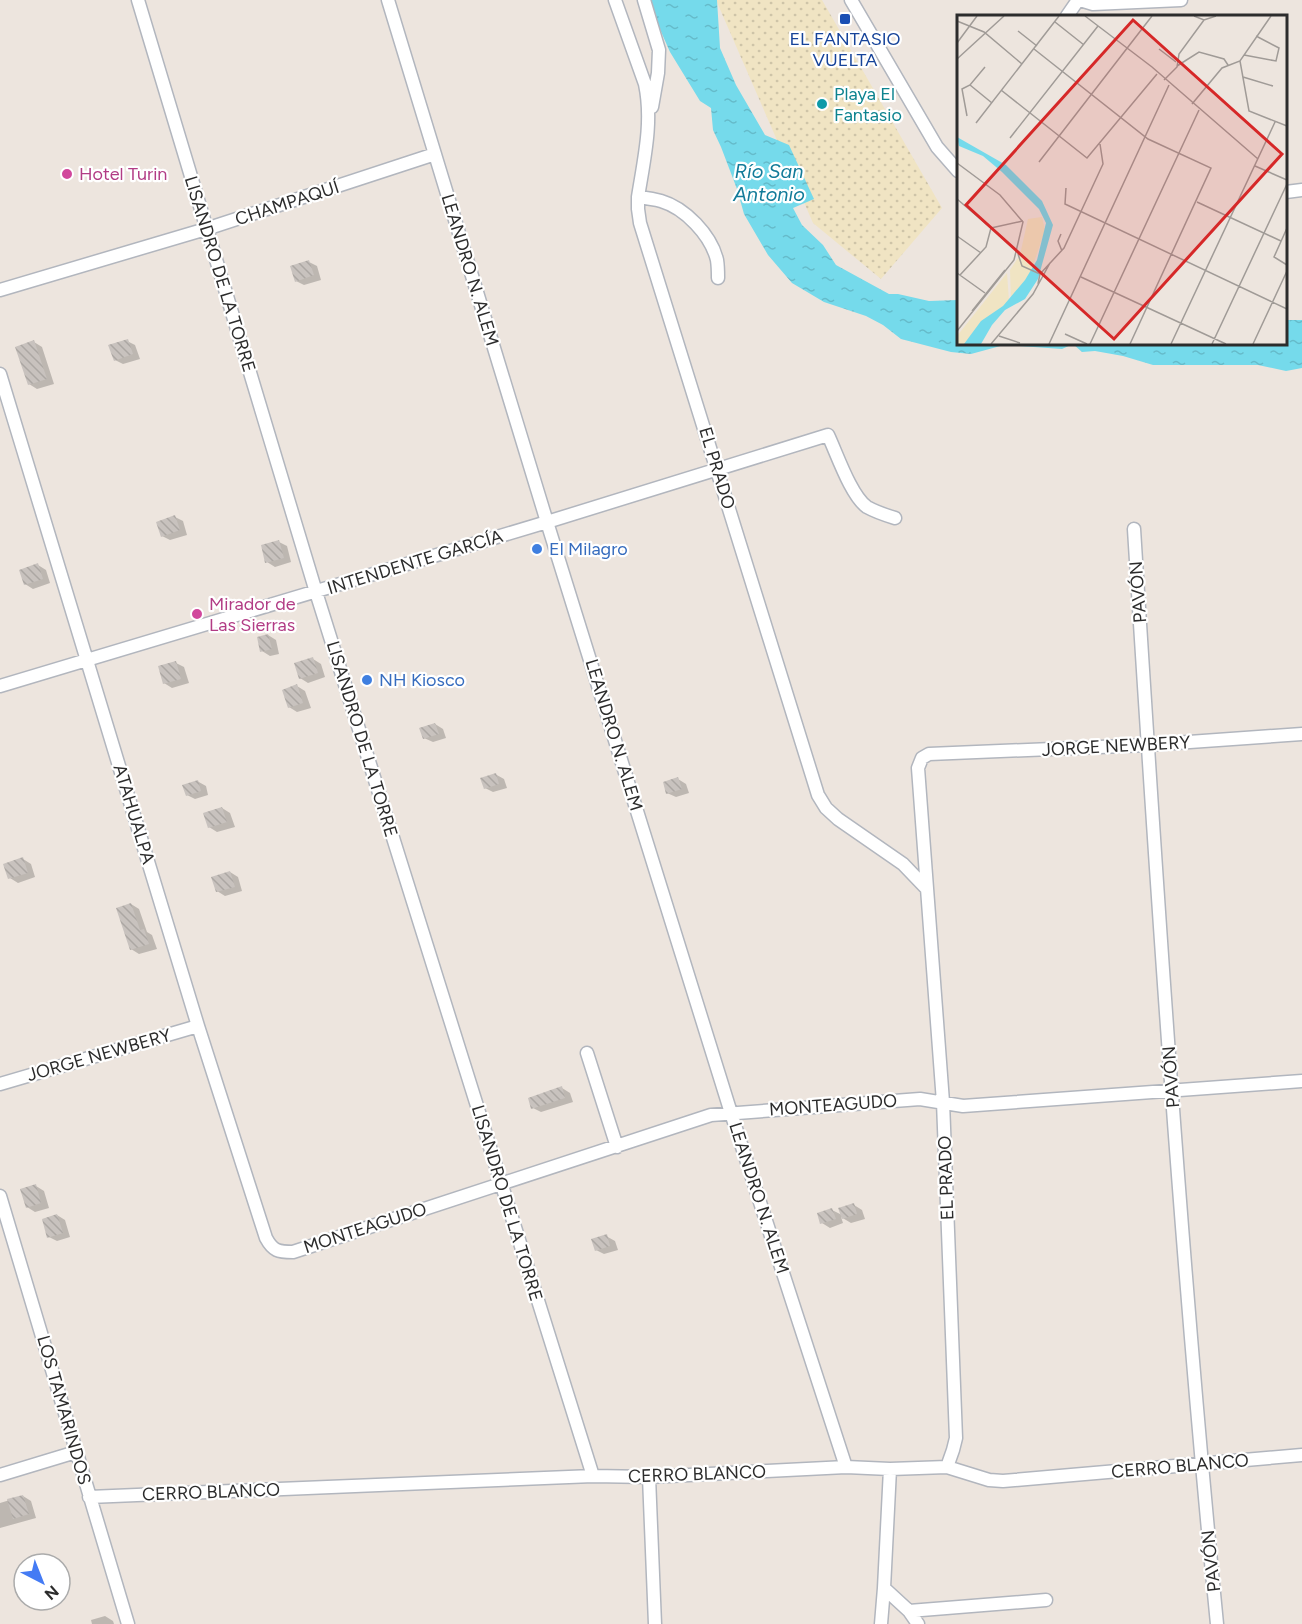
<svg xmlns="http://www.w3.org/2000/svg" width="1302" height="1624" viewBox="0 0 1302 1624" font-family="Figtree,sans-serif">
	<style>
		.sand { fill: url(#sand-dots) }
		.water { fill: url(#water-ripples) }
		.shadow { fill: #0003 }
		.building { fill: url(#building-back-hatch) }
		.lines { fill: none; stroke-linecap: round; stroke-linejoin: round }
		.street-casing { stroke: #b2b6be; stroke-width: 15 }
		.street { stroke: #fff; stroke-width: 12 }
		.transit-dot { fill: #1a4fb4; stroke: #fff; stroke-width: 2 }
		.culture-dot { fill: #0f9aa8; stroke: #fff; stroke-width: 2 }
		.hotel-dot { fill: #d1479c; stroke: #fff; stroke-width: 2 }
		.shop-dot { fill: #3f7fe0; stroke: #fff; stroke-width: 2 }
		.labels { text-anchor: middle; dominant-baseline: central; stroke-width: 4.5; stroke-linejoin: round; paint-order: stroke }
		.transit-label { font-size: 18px; fill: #164399; stroke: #fff }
		.culture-label { font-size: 18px; fill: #0d838f; stroke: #fff; text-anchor: start }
		.hotel-label { font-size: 18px; fill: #b23c85; stroke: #fff; text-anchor: start }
		.street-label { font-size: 18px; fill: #2c2c2c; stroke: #fff }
		.shop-label { font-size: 18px; fill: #366cbe; stroke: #fff; text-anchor: start }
		.water-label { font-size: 20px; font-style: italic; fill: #127b99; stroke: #fff }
		.inset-road { fill: none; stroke: #a09b97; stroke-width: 1.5 }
		.view { fill: #d62828; fill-opacity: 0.15; stroke: #d62828; stroke-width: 3 }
		.inset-edge { fill: none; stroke: #2c2c2c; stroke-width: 3 }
	</style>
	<defs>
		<pattern id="sand-dots" width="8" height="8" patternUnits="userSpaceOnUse" patternTransform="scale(1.5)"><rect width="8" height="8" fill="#f0e4c3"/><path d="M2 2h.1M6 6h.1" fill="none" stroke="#cec4a8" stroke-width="1.8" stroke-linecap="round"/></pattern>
		<pattern id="water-ripples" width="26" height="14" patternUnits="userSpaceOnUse" patternTransform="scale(1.5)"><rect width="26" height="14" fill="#75daeb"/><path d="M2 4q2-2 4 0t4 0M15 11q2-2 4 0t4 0" fill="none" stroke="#65bbca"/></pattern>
		<pattern id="building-back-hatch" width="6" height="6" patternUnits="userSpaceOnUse" patternTransform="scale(1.5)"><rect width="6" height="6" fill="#c8c2be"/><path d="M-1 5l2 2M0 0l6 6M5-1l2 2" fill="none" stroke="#aca7a3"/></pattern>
	</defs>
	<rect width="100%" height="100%" fill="#ede5de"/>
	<!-- sand -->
	<path class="sand" d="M716 0H822L942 208 881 279 813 223Z"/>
	<!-- water -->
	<path class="water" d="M647 0H717L720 48 736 85 765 135 789 145 814 199 793 208 802 225 823 245 836 265 889 294H898L929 301 958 300V344H1286V320H1302V368L1286 371 1258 365H1153L1123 356 1095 351 1082 352 1073 344 1062 349 1004 345 971 354 951 352 901 339 883 325 866 316 824 302 792 283 768 255 744 214 737 189 721 147 713 130 711 108 700 101 670 52Z"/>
	<!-- shadow -->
	<path class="shadow" d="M309 262 317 266 321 280 304 285 296 281Z
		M127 341 135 345 140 359 123 364 115 360Z
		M34 342 42 347 54 384 37 389 29 384Z
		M175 517 183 521 187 535 170 540 162 536Z
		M279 542 287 546 291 562 275 567 267 562Z
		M38 565 46 570 50 583 33 589 25 584Z
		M268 635 276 640 279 654 270 656 262 651Z
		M313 659 321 664 325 677 308 683 300 678Z
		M176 663 184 667 189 683 172 688 164 683Z
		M297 686 305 691 311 708 297 712 289 707Z
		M435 724 443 729 446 738 433 742 424 738Z
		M495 774 504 779 507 788 493 792 485 788Z
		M678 779 686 784 689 793 676 797 667 793Z
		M197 781 206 786 208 795 195 799 187 795Z
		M222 808 230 813 235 827 217 832 209 827Z
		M23 859 31 864 35 877 18 883 10 878Z
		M230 872 238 877 242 891 225 896 217 891Z
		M131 904 139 909 147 932 152 935 157 949 139 954 131 949Z
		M562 1088 570 1093 573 1102 541 1112 533 1108Z
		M36 1186 44 1191 49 1208 35 1212 27 1207Z
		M854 1205 862 1210 865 1219 851 1223 841 1217 843 1223 830 1228 822 1223 832 1210 842 1215Z
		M57 1215 65 1220 70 1237 57 1241 49 1237Z
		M606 1236 615 1241 618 1250 604 1254 596 1250Z
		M23 1496 31 1501 36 1518 0 1528V1503Z
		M105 1616 113 1621 114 1624H92L91 1620Z"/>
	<!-- building -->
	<path class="building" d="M309 260 314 275 295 282 290 266Z
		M128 339 133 354 114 361 108 345Z
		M34 340 47 379 28 385 15 347Z
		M175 515 180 530 161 537 156 522Z
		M279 540 284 558 265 563 261 545Z
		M38 563 43 579 24 585 19 570Z
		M268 634 272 649 260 652 257 637Z
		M313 657 318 673 299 679 294 663Z
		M176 661 181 679 163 684 158 666Z
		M297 684 303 703 288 708 282 690Z
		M435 723 439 734 423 739 419 728Z
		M496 773 499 784 484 789 480 778Z
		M678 777 682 789 666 794 663 782Z
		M198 780 201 791 186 796 182 785Z
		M222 807 227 822 208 828 203 813Z
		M23 857 28 873 8 879 3 864Z
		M230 871 235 887 216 892 211 877Z
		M131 903 140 930 144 929 149 944 130 950 116 908Z
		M562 1086 565 1098 531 1109 528 1098Z
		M36 1184 41 1203 26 1208 20 1189Z
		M854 1203 857 1214 842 1219 838 1208Z
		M832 1208 836 1219 820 1224 817 1213Z
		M57 1214 63 1233 47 1238 42 1219Z
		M607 1234 610 1246 595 1251 591 1239Z
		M23 1495 29 1514 13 1519 7 1499Z"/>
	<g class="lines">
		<defs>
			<path id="street" d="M138 0 316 592 593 1476
				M388 0 547 522 731 1113 846 1467
				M615 0 645 84C653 122 644 159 638 197V209L640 223 818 795 826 808 838 819 903 864 927 889
				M644 0 659 50 658 73 652 107
				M851 0 937 147 958 171
				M1080 0 1093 4 1181 0
				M1067 16 1078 0
				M1286 192 1302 190
				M638 197C646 198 654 199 661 201 685 208 711 235 717 260 718 266 718 272 718 278
				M0 290 206 229 435 154
				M0 374 198 1026 266 1238C273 1251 278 1252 293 1252L711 1115 920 1099 963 1106 1302 1081
				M1134 529C1157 894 1181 1260 1217 1624
				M0 686 547 522 828 435C837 454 851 496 867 507 876 512 885 515 895 518
				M587 1053 617 1147
				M0 1084 198 1026
				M0 1196 128 1624
				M947 1467 953 1450 956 1438 943 1102 918 768 922 758 929 754 1147 745 1302 734
				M890 1469 884 1588 909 1611 918 1624
				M0 1475 76 1452
				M649 1477 655 1624
				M89 1497 593 1476 649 1477 846 1467 890 1469 947 1467 989 1480 1003 1481 1302 1455
				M909 1611 1046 1600
				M881 1624 884 1588"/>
		</defs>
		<!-- street casing -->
		<use href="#street" class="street-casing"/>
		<!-- street -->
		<use href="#street" class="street"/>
	</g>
	<!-- markers -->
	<rect class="transit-dot" x="839" y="13" width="12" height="12" rx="3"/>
	<circle class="culture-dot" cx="822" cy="104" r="6"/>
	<g class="hotel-dot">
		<circle cx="67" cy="174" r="6"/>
		<circle cx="197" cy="614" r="6"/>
	</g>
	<g class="shop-dot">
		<circle cx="537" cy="549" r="6"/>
		<circle cx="367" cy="680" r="6"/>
	</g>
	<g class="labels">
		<!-- transit labels -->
		<g class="transit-label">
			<text x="845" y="39">EL FANTASIO<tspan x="845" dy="21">VUELTA</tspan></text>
		</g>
		<!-- culture labels -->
		<g class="culture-label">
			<text x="834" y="94">Playa El<tspan x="834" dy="21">Fantasio</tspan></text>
		</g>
		<!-- hotel labels -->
		<g class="hotel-label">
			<text x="79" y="174">Hotel Turin</text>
			<text x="209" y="604">Mirador de<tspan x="209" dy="21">Las Sierras</tspan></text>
		</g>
		<!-- street labels -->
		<g class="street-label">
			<text transform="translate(287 203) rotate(-18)">CHAMPAQUÍ</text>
			<text transform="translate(470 270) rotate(73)">LEANDRO N. ALEM</text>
			<text transform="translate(220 274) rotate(73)">LISANDRO DE LA TORRE</text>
			<text transform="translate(717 468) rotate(73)">EL PRADO</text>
			<text transform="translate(415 562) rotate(-17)">INTENDENTE GARCÍA</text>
			<text transform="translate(1138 592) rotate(-94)">PAVÓN</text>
			<text transform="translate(614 735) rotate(73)">LEANDRO N. ALEM</text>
			<text transform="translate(362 739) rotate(73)">LISANDRO DE LA TORRE</text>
			<text transform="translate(1116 746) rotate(-3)">JORGE NEWBERY</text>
			<text transform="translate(134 814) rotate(73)">ATAHUALPA</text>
			<text transform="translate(99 1055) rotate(-16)">JORGE NEWBERY</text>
			<text transform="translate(1171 1077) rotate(-94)">PAVÓN</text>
			<text transform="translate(833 1105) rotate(-4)">MONTEAGUDO</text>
			<text transform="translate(946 1178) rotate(-92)">EL PRADO</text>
			<text transform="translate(759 1198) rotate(72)">LEANDRO N. ALEM</text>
			<text transform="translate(507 1203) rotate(73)">LISANDRO DE LA TORRE</text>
			<text transform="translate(365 1228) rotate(-18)">MONTEAGUDO</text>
			<text transform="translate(64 1410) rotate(74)">LOS TAMARINDOS</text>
			<text transform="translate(1180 1466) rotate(-5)">CERRO BLANCO</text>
			<text transform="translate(697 1474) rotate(-2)">CERRO BLANCO</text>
			<text transform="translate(211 1492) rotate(-2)">CERRO BLANCO</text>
			<text transform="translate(1211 1561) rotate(-96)">PAVÓN</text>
		</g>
		<!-- shop labels -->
		<g class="shop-label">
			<text x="549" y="549">El Milagro</text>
			<text x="379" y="680">NH Kiosco</text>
		</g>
		<!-- water labels -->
		<g class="water-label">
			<text x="769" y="171">Río San<tspan x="769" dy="23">Antonio</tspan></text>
		</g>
	</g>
	<!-- overview -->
	<g transform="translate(957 15)">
		<rect width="330" height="330" fill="#ede5de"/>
		<path d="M85 202 88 215 71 265 54 285 53 255 63 240 71 204ZM50 258 52 286 9 329H0V321Z" fill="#f0e4c3"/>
		<path d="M0 122 49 150 85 186 96 210 81 264 68 284 48 295 35 310 24 329H7L24 306 46 291 68 265 80 245 89 208 82 194 45 157 26 141 2 131Z" fill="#75daeb"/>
		<path class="inset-road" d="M128 1 195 52 301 144M237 1 247 5 259 1M0 6 27 17 65 49M98 7 127 30M61 16 80 31M0 28 20 1M77 34 191 124 254 153 173 329M202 34 219 47M287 40 319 46 322 33 299 21M0 44 47 1M283 46 292 96 330 111M220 51 242 37 267 44 271 50M286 62 316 71M207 65 220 52 222 39 247 5M13 70 35 88M44 75 130 143 200 59M235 89 265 53 283 46 314 1M10 101 5 74 13 70 28 52M19 108 102 1M53 123 141 11M82 147 195 1M0 148 43 180 66 207 57 245 0 316M298 151 330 165M109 173 108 189 330 294M0 184 34 213M240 187 324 226M34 213 66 206M330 213 317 242 330 250M104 219 101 226 105 236M0 221 24 238M61 239 65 251 83 259 81 269M0 258 28 278M83 259 107 233 146 149 143 129M3 260 29 232 34 213M124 262 269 329M15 296 48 255M108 319 130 329M42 321 63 328M34 329 76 279 93 248M92 329 212 70M133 329 242 95M214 329 318 107M255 329 330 169M296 329 330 256"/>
		<path class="view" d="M176 5 325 139 157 324 9 190Z"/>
		<rect width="330" height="330" class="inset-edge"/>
	</g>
	<!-- north arrow -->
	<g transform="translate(42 1582) rotate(138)"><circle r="28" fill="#ffffff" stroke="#ababab" stroke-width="1.5"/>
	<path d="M0-4.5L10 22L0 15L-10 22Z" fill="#447bf4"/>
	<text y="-9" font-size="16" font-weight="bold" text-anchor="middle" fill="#2c2c2c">N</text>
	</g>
</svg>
